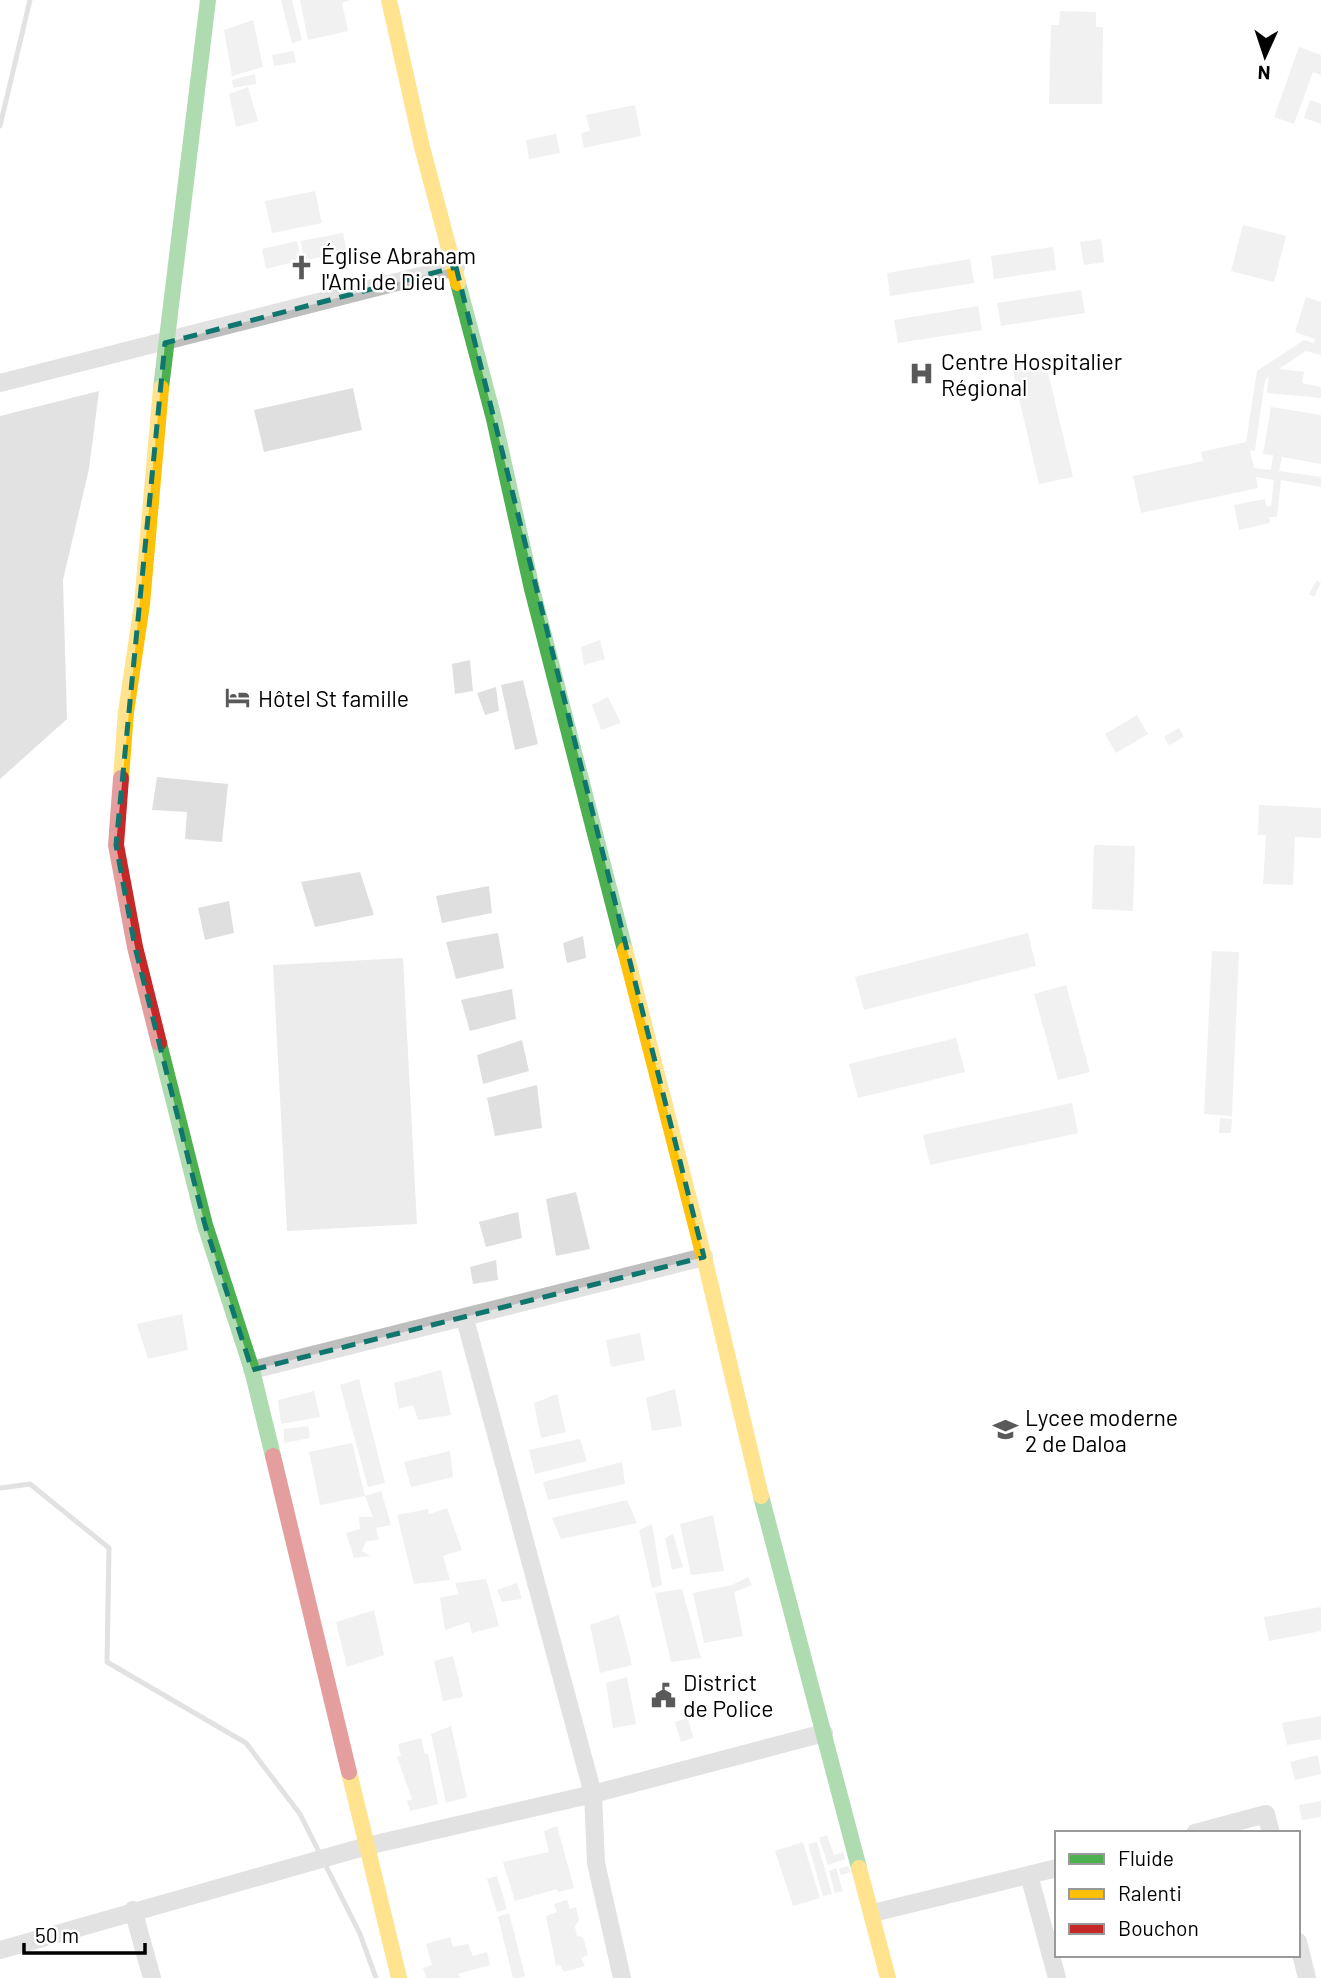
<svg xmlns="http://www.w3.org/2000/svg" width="1321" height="1978" viewBox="0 0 1321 1978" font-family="Barlow,sans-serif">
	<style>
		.green { fill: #ececec }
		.water { fill: #bfbfbf }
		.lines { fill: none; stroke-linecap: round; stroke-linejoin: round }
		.stream { stroke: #bfbfbf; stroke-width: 5 }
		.building { fill: #dfdfdf }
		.street { stroke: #bebebe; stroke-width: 18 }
		.fast { stroke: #4caf50; stroke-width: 16 }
		.slow { stroke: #ffc107; stroke-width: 16 }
		.jam { stroke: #c62828; stroke-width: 16 }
		.marked { fill: none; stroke: #0f766e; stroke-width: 5; stroke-dasharray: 14 9; stroke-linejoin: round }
		.labels { text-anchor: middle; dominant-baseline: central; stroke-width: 5; stroke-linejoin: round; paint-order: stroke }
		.poi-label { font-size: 23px; fill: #000; stroke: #fff; text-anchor: start }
	</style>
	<rect width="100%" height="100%" fill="#fff"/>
	<!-- green -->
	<path class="green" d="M403 958 417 1224 287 1231 273 965Z"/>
	<!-- water -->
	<path class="water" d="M99 391 89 469 63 580 67 719 0 779V416Z"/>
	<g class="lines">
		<!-- stream -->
		<path class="stream" d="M0 126 30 0
			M0 1488 30 1484 109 1548 107 1662 246 1743 300 1814 360 1934 376 1978"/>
	</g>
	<!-- building -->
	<path class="building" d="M281 0H292L302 40 292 43Z
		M300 0H350L342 3 348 31 308 40Z
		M1060 11 1096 12V27H1103L1102 104H1049L1051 25H1059Z
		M253 20 263 67 232 76 224 30Z
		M1299 47 1321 55V75L1313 72 1294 124 1274 117Z
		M293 51 296 62 274 66 272 55Z
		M255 74 256 84 233 88 232 80Z
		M248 87 258 121 236 127 229 94Z
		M1310 100 1321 104V124L1304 118Z
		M635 105 641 136 584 148 581 133 590 131 586 115Z
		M556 134 560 153 529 159 526 140Z
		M315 191 322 223 272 233 265 201Z
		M1243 225 1286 236 1274 282 1231 271Z
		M343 233 347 253 304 260 301 241Z
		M1101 239 1104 262 1084 265 1080 242Z
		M297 241 301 260 266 269 262 249Z
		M1053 247 1056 270 994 279 991 256Z
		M970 259 974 283 890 296 887 273Z
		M1081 290 1085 313 1001 326 997 303Z
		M1306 297 1321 302V355L1306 351 1279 369 1304 372 1302 383 1321 387V398L1267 393 1269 376 1265 380 1255 450 1250 451 1254 468 1271 470 1273 455 1263 454 1271 407 1321 415V464L1282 457 1279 471 1321 477V487L1281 480 1277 517H1269L1270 523 1239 530 1234 505 1265 499 1266 506H1271L1274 480 1256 477 1258 488 1141 513 1133 476 1203 461 1201 452 1246 442 1257 371 1304 340 1314 343 1315 339 1295 332Z
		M978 306 982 330 898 343 894 320Z
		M1044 356 1073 477 1039 484 1011 364Z
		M353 388 362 430 264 452 254 410Z
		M1317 580 1321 583 1314 597 1309 594Z
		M600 640 605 659 584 665 581 647Z
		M470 660 473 691 455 694 452 664Z
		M523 680 538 744 515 750 501 685Z
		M496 687 499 711 485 715 477 693Z
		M608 697 621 723 601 730 592 705Z
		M1137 715 1148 734 1116 753 1105 734Z
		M1179 728 1184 737 1169 745 1164 737Z
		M157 777 228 784 222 842 185 839 187 812 152 810Z
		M1259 805 1321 808V838L1295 837 1293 885 1263 884 1266 835H1258Z
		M1094 845 1135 846 1133 911 1092 909Z
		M360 872 374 915 315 927 301 882Z
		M489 886 492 913 442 923 436 896Z
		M229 901 234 933 205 940 198 908Z
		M498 933 504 968 456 979 446 942Z
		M1028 933 1036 966 864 1010 855 977Z
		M583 936 586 958 567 963 563 943Z
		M1212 951 1239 952 1232 1116 1204 1114Z
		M1066 985 1090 1072 1058 1080 1034 994Z
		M512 989 516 1019 470 1031 461 1000Z
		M956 1038 965 1072 858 1098 849 1064Z
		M522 1040 529 1071 483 1084 477 1055Z
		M537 1085 542 1128 495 1136 487 1098Z
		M1072 1103 1078 1133 930 1165 923 1135Z
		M1220 1118 1232 1119 1231 1133H1219Z
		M576 1192 590 1249 556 1256 546 1199Z
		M518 1212 522 1238 486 1247 479 1222Z
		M496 1260 498 1280 473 1284 470 1267Z
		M182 1314 188 1350 148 1359 137 1324Z
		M640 1333 645 1360 611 1367 606 1340Z
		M441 1370 451 1415 418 1420 413 1405 399 1409 394 1383Z
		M359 1379 385 1483 368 1487 340 1385Z
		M675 1389 682 1426 652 1431 646 1398Z
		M314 1391 320 1417 281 1424 278 1400Z
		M557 1394 566 1432 541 1438 534 1403Z
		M308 1426 310 1438 284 1443V1429Z
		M580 1439 587 1461 535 1474 529 1450Z
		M352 1443 365 1496 320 1505 309 1452Z
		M450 1451 453 1477 411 1487 404 1462Z
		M622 1462 625 1484 548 1500 543 1482Z
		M381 1491 391 1525 376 1528 379 1540 366 1541 362 1551 370 1556 354 1558 346 1533 360 1529 359 1517H373L365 1496Z
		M627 1500 637 1523 561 1539 552 1518Z
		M447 1508 462 1550 443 1556 450 1580 414 1584 397 1515 428 1509 429 1514Z
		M713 1515 724 1571 691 1575 680 1524Z
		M652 1524 662 1585 652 1588 639 1530Z
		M673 1534 683 1567 672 1570 665 1538Z
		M748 1577 752 1585 734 1592 743 1636 704 1643 693 1593 732 1585Z
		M486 1579 499 1626 472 1633 469 1622 445 1630 440 1598 459 1594 455 1583Z
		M517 1583 522 1599 502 1602 497 1590Z
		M682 1589 701 1658 671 1662 655 1593Z
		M1321 1607V1631L1269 1641 1264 1617Z
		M374 1610 384 1655 347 1667 336 1622Z
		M619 1615 632 1665 600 1673 590 1625Z
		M453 1656 463 1697 443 1701 434 1661Z
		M627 1677 636 1724 613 1728 606 1683Z
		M1321 1716V1739L1287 1745 1282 1723Z
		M688 1718 693 1738 681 1742 675 1722Z
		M451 1726 467 1797 446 1803 431 1734Z
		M421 1738 425 1754 428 1753 438 1804 410 1811 407 1801 412 1799 397 1757 401 1756 398 1744Z
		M1318 1755 1321 1774 1295 1780 1290 1762Z
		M1321 1801V1817L1302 1820 1299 1805Z
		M557 1826 574 1888 558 1892 557 1889 515 1901 503 1862 549 1852 544 1831Z
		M827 1835 834 1855 843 1852 845 1859 828 1865 819 1838Z
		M803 1842 820 1898 793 1906 775 1851Z
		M817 1842 832 1894 823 1896 808 1844Z
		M848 1866 851 1872 841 1875 839 1869Z
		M836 1868 843 1891 835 1893 829 1871Z
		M497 1876 507 1909 497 1912 487 1879Z
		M567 1900 570 1909 576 1907 579 1920 575 1927 577 1936 583 1937 588 1955 581 1958 585 1966 564 1972 560 1965 556 1966 546 1916 557 1912 554 1904Z
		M509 1913 525 1976 519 1978H513L498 1917Z
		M450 1937 453 1947 468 1944 473 1956 487 1952 490 1965 458 1974 460 1978H426L423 1968 432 1965 426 1944Z"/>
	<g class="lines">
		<!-- street -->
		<path class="street" d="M0 383 456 267
			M465 1319 593 1794 596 1863 622 1978
			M252 1370 704 1257
			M1195 1833 1266 1814 1271 1833
			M1029 1875 1057 1978
			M133 1910 152 1978
			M873 1913 1057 1868
			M1298 1942 1307 1978
			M0 1950 367 1846 593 1794 824 1733"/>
		<!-- fast -->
		<path class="fast" d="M458 283 494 419 532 589 625 950
			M161 388 208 0
			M159 1043 205 1225 252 1370 273 1456
			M761 1496 859 1868"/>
		<!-- slow -->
		<path class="slow" d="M389 0 422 147 458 283
			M121 778 126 712 142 604 161 388
			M625 950 704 1257 761 1496
			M349 1772 399 1978
			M859 1868 888 1978"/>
		<!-- jam -->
		<path class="jam" d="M121 778 116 845 135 947 159 1043
			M273 1456 349 1772"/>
	</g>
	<!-- marked area -->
	<path d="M0 0H1321V1978H0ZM456 267 704 1257 252 1370 205 1225 135 947 116 845 165 343Z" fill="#fff" fill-opacity=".55" fill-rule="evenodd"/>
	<path class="marked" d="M456 267 704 1257 252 1370 205 1225 135 947 116 845 165 343Z"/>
	<!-- icons -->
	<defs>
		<symbol id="church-bare" viewBox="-9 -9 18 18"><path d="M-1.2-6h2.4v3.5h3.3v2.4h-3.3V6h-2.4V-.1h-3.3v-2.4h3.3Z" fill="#595959" stroke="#fff" stroke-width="2.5" paint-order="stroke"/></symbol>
		<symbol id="hospital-bare" viewBox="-9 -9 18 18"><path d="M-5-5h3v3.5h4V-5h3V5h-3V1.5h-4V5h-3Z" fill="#595959" stroke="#fff" stroke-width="2.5" paint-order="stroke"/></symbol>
		<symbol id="hotel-bare" viewBox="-9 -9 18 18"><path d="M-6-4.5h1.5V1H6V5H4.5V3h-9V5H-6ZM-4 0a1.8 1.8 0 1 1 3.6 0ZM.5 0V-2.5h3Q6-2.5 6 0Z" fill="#595959" stroke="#fff" stroke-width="2.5" paint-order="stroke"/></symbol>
		<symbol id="school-bare" viewBox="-9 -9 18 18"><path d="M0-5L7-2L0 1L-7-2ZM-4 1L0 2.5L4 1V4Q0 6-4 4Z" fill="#595959" stroke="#fff" stroke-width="2.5" paint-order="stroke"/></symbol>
		<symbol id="civic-bare" viewBox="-9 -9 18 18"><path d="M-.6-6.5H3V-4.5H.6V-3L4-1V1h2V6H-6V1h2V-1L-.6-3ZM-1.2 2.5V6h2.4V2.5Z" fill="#595959" stroke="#fff" stroke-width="2.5" paint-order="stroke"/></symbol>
	</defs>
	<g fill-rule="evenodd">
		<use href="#church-bare" x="284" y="250" width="35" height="35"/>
		<use href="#hospital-bare" x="904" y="356" width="35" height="35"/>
		<use href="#hotel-bare" x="220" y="680" width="35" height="35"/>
		<use href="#school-bare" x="988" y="1412" width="35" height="35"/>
		<use href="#civic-bare" x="646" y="1678" width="35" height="35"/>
	</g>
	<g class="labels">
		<!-- poi labels -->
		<g class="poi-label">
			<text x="321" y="255">Église Abraham<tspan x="321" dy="26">l'Ami de Dieu</tspan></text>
			<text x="941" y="361">Centre Hospitalier<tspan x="941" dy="26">Régional</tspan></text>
			<text x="258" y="698">Hôtel St famille</text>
			<text x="1025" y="1417">Lycee moderne<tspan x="1025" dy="26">2 de Daloa</tspan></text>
			<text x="683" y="1682">District<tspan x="683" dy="26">de Police</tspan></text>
		</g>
	</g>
	<!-- legend -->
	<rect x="1055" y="1831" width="245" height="126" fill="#ffffff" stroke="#999999" stroke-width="2"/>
	<rect x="1069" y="1854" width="35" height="10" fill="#4caf50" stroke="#999999" stroke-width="2"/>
	<text x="1118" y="1866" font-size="21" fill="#000000">Fluide</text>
	<rect x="1069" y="1889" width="35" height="10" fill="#ffc107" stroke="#999999" stroke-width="2"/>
	<text x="1118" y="1901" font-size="21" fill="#000000">Ralenti</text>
	<rect x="1069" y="1924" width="35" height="10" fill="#c62828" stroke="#999999" stroke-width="2"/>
	<text x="1118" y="1936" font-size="21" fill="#000000">Bouchon</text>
	<!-- north arrow -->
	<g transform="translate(1265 56) rotate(183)" stroke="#ffffff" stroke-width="5" paint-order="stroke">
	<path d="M0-5L12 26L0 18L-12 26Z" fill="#000000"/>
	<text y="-10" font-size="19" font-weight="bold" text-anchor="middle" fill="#000000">N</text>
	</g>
	<!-- scale -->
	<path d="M24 1943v10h121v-10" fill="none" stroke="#000000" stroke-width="3.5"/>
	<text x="35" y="1943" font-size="21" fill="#000000" stroke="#ffffff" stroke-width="5" paint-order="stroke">50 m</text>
</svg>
